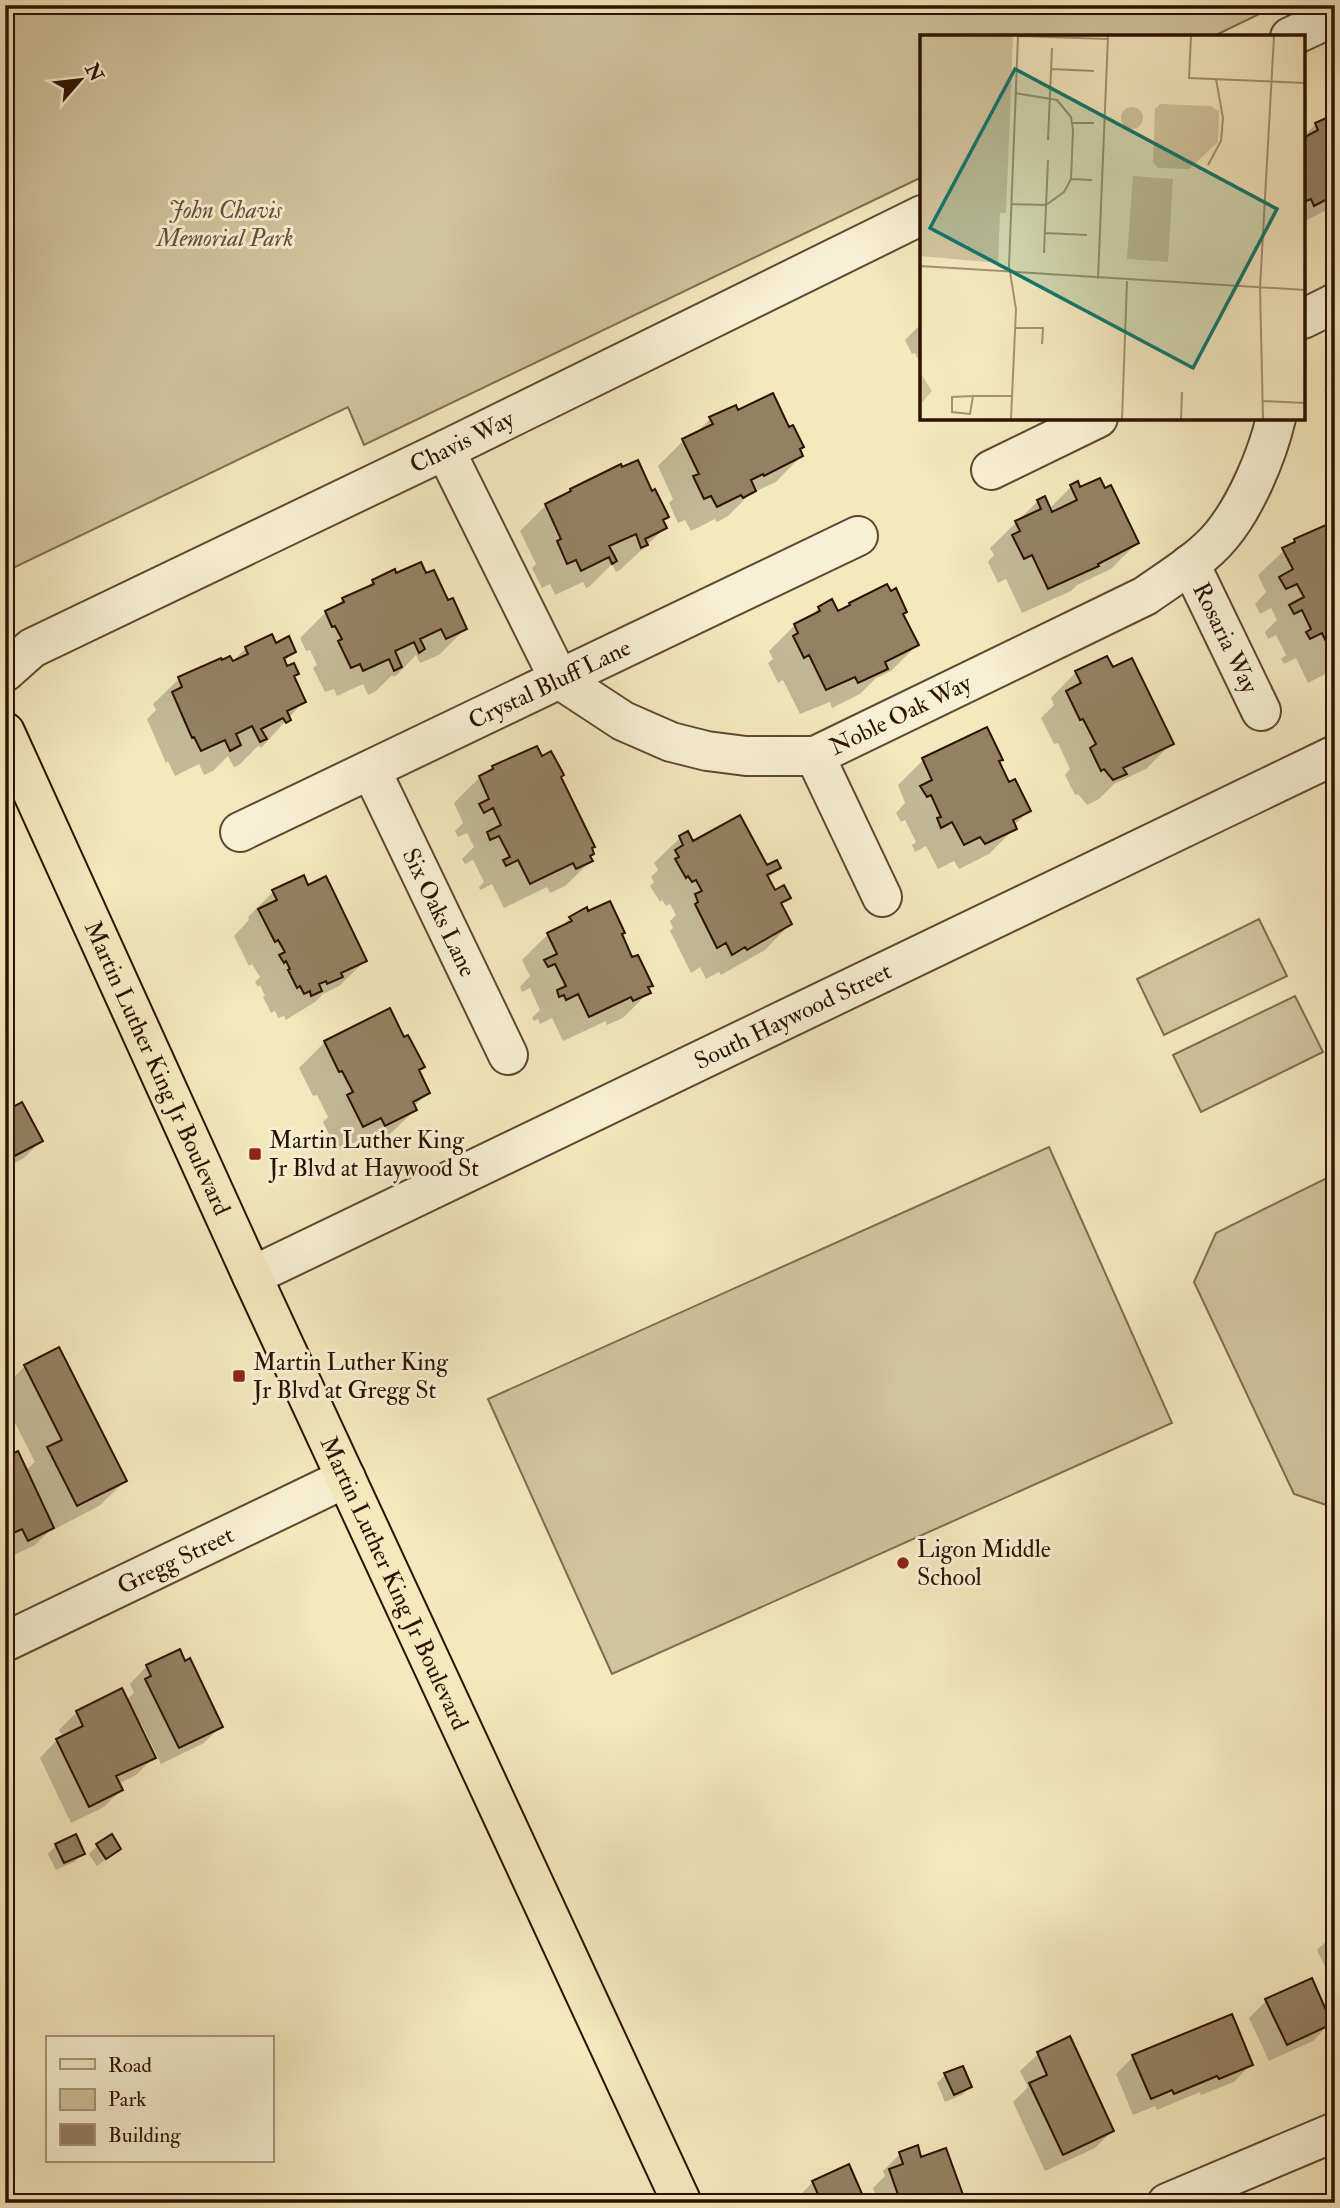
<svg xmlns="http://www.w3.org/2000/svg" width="1340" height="2208" viewBox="0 0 1340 2208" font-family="'IM FELL Double Pica',serif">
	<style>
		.green { fill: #d2c49d; stroke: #7f6b50; stroke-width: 2 }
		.shadow { fill: #0003 }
		.building { fill: #948163; stroke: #2c1202; stroke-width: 2 }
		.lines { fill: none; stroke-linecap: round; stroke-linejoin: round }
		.street-casing { stroke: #5e4831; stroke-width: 42 }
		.primary-casing { stroke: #2c1202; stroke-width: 42 }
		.street { stroke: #f8f0d4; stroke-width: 38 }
		.primary { stroke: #f4e8bd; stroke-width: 38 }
		.poi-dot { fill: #8f2418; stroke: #f8f0d4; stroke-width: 2.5 }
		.labels { text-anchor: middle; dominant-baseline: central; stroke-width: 6; stroke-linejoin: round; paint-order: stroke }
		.park-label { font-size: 24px; font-style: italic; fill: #665038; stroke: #f8f0d4 }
		.street-label { font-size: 24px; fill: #2c1202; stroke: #f8f0d4 }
		.poi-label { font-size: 24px; fill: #2c1202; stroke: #f8f0d4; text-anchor: start }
		.inset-road { fill: none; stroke: #a49272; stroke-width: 2 }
		.view { fill: #0f766e; fill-opacity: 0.15; stroke: #0f766e; stroke-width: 3.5 }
		.inset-edge { fill: none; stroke: #2c1202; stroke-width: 3.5 }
	</style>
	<rect width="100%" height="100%" fill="#f4e8bd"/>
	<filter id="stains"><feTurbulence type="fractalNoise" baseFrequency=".00286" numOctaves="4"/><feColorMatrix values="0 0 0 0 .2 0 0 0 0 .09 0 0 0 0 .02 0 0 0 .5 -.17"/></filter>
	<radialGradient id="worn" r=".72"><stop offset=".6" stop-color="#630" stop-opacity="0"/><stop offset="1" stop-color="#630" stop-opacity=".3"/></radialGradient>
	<!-- green -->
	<path class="green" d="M5 5H1278L1212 37H922V177L364 445 348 407 11 569 5 556Z
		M1259 919 1287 976 1164 1035 1137 979Z
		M1295 996 1323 1052 1201 1112 1173 1055Z
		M1049 1147 1172 1423 612 1674 488 1399Z
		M1335 1174V1508L1294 1494 1194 1282 1216 1233Z"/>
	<!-- shadow -->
	<path class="shadow" d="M1335 115V206L1303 222V137L1316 124Z
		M922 323V367L915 353 912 354 905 340Z
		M1335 380V417L1328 405 1331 402 1324 390Z
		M737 413 798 450 801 456 776 482 750 494 728 516 717 522 715 519 691 531 685 520 678 523 669 503 673 499 658 466 683 441 693 436 710 419Z
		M1071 487 1080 490 1137 543 1111 569 1077 585 1071 591 1022 613 1006 579 998 583 988 562 994 555 990 548 1038 501 1049 509Z
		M571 490 651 493 667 517 662 522 665 528 620 570 616 572 612 564 589 587 586 588 583 582 555 595 550 584 542 588 532 568 536 564 520 531 546 505 565 496Z
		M1335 523V669L1308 683 1296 658 1284 664 1281 659 1286 655 1276 635 1268 639 1265 632 1277 620 1271 608 1260 614 1255 604 1266 592 1258 575 1295 540Z
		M394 572 396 575 425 576 447 602 465 629 439 655 420 663 416 655 397 675 393 677 392 675 375 692 368 695 363 684 337 696 334 689 325 692 313 668 317 665 310 650 306 651 300 638 326 612 335 608 343 599 364 590 373 581Z
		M850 604 902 614 917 645 891 671 876 678 860 694 832 708 830 702 800 714 783 680 778 683 768 663 773 659 769 651 795 625 808 619 819 608 837 613Z
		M275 645 294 651 284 662 286 668 297 674 293 678 304 701 263 746 260 748 259 745 239 765 234 767 228 756 213 771 204 775 199 764 175 776 168 761 166 763 147 719 156 710 153 704 179 679 231 663 246 648Z
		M1112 669 1172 743 1146 769 1114 784 1099 799 1087 805 1078 794 1075 795 1065 775 1070 769 1058 743 1054 744 1041 718 1054 705 1051 698 1076 672Z
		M541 758 559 777 590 849 589 857 591 861 565 886 550 893 547 887 504 908 492 884 480 890 479 887 484 882 473 860 465 864 462 859 474 847 467 833 458 837 455 831 463 823 454 803 480 777 493 768Z
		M1001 759 998 762 1008 784 1029 811 1013 826 1014 829 989 854 959 869 954 861 938 869 926 846 915 852 912 845 916 842 905 820 901 822 896 813 905 803 898 785 923 760Z
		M687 833 693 844 767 867H779L768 879 775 892 789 897 780 906 790 924 765 950 721 975 719 972 706 979 700 967 691 973 670 931 673 928 670 921 676 915 670 904 666 906 662 900 660 902 650 886 654 882 651 877 658 870 654 863 680 838Z
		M308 887 365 961 339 986 323 994 315 1002 286 1020 284 1016 278 1018 275 1011 271 1013 263 997 265 996 260 985 258 987 255 982 260 977 252 964 249 966 234 936 249 920 248 917 273 892Z
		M570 918 620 935 632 960 651 985 647 989 649 992 623 1018 607 1025 606 1021 563 1041 552 1018 540 1024 538 1019 534 1021 532 1018 540 1010 530 988 522 992 520 987 530 976 522 960 548 934 559 929Z
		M403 1039 422 1067 418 1072 428 1092 414 1107 415 1110 389 1135 359 1150 355 1142 337 1151 323 1122 328 1117 317 1095 313 1096 299 1068 325 1042Z
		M5 1113 41 1141 24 1158 5 1168Z
		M25 1366 125 1481 99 1506 51 1531V1529L35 1545 10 1557 5 1547V1459L25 1471 35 1462 5 1403V1386Z
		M147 1666 221 1726 204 1743 161 1764 141 1723 138 1725 154 1757 136 1775 118 1784 121 1790 104 1807 71 1823 40 1758 57 1740 63 1737 59 1730 77 1712 122 1691 126 1700 134 1693 130 1684Z
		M56 1845 83 1854 74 1862 56 1870 48 1854Z
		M97 1846 119 1849 97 1866 89 1854Z
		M1335 1933V1988L1317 1950Z
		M1266 2001 1330 2023 1313 2041 1269 2061 1249 2018Z
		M1069 2039 1112 2131 1095 2148 1045 2171 1013 2102 1028 2087 1020 2071 1038 2054Z
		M1133 2057 1251 2064 1234 2082 1201 2095 1200 2092 1157 2110 1155 2106 1133 2115 1116 2074Z
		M945 2075 970 2087 962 2095 945 2102 937 2083Z
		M900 2154 920 2159 964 2203H878L873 2188 885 2176 883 2171Z
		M813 2182 864 2203H797L796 2199Z"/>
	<!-- building -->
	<path class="building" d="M1335 114V195L1314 206 1311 199 1306 201 1303 196V138L1318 130 1315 123Z
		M773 393 789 427 793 425 804 447 800 449 803 456 764 476 763 474 751 480 756 491 743 498 741 495 717 507 711 496 704 499 693 476 699 474 682 439 713 424 709 417 736 405 738 410Z
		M638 460 652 491 655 489 669 517 663 520 667 528 645 539 648 545 641 548 636 534 609 546 617 561 612 564 609 557 581 571 576 560 567 564 557 541 561 539 545 504 571 491 570 489 621 464 622 467Z
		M1100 478 1105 488 1111 485 1139 543 1098 564 1099 566 1048 589 1032 555 1024 559 1012 535 1020 531 1015 521 1041 509 1037 500 1045 496 1052 512 1077 500 1070 485 1078 481 1080 487Z
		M1335 521V658H1334L1322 633 1310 639 1306 632 1311 629 1302 610 1294 614 1289 605 1304 597 1297 584 1286 589 1279 577 1293 569 1282 548 1295 542 1294 539Z
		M421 562 426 573 434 570 448 600 453 598 467 629 446 639 441 629 420 639 425 649 419 653 414 642 395 651 402 667 394 671 389 659 363 671 360 664 351 668 338 641 342 639 335 626 332 627 325 611 344 602 342 598 374 584 372 580 395 569 396 573Z
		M887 584 891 591 896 588 907 612 903 614 919 645 885 662 888 669 858 683 855 677 826 690 809 655 804 658 793 636 798 633 794 624 820 611 818 607 832 599 838 611 850 605 849 603Z
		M272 634 276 643 289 636 296 652 284 658 287 666 294 663 299 674 294 676 306 702 287 711 291 720 286 723 283 718 261 729 267 739 260 742 252 726 236 734 241 745 230 751 225 740 201 751 194 737 192 738 172 692 182 687 178 677 221 658 222 660 230 656 233 661 248 654 245 647Z
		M1107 656 1113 667 1132 658 1174 744 1123 768 1127 774 1113 780 1104 769 1101 771 1090 748 1096 744 1083 719 1080 720 1066 691 1081 683 1075 671Z
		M987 727 1003 760 999 761 1009 782 1015 779 1031 811 1013 820 1017 829 985 844 980 837 964 845 952 822 941 828 937 818 941 817 931 795 927 797 920 786 932 780 922 758Z
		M537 746 542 756 551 751 564 775 561 777 595 847 592 848 594 854 590 856 593 861 576 869 573 863 530 884 518 860 506 866 503 860 510 857 499 836 490 840 487 832 501 825 493 808 484 813 479 804 489 799 479 776 493 769 492 766Z
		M740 815 767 865 777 860 781 868 767 875 775 890 784 885 791 898 781 903 792 924 747 950 745 947 732 955 726 943 717 948 695 904 698 902 695 894 702 891 696 880 692 882 688 876 686 878 675 859 679 857 675 850 683 845 679 836 688 831 693 841Z
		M304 875 308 885 326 876 367 961 341 973 343 977 327 984 326 981 319 984 322 991 311 996 310 991 304 994 300 986 297 988 288 970 290 969 286 961 284 963 279 955 285 952 278 940 275 942 258 909 277 900 272 890Z
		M610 901 625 933 622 934 632 957 638 955 653 986 648 987 651 993 633 1001 631 997 589 1017 578 994 566 1000 564 995 559 997 557 990 566 986 555 964 548 967 544 960 557 954 547 933 572 921 569 917 587 907 588 911Z
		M390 1008 404 1037 408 1035 425 1067 419 1070 430 1093 413 1102 417 1110 385 1126 381 1118 363 1127 347 1095 353 1092 342 1071 339 1072 324 1041Z
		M22 1102 43 1141 5 1161V1111Z
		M59 1347 127 1481 77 1506 47 1447 62 1440 24 1365Z
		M18 1451 54 1528 28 1541 22 1529 5 1537V1457Z
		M180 1649 185 1661 190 1658 223 1727 179 1748 145 1679 151 1676 146 1665Z
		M122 1688 156 1758 116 1776 123 1790 89 1807 56 1739 83 1726 76 1711Z
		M76 1834 85 1854 64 1863 55 1844Z
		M112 1834 121 1849 106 1859 96 1844Z
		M1312 1978 1332 2024 1287 2045 1265 1999Z
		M1232 2014 1253 2065 1219 2079 1217 2076 1174 2094 1172 2090 1151 2099 1132 2055Z
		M1070 2036 1114 2131 1063 2155 1029 2083 1047 2075 1037 2052Z
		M963 2066 972 2087 954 2095 944 2073Z
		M918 2145 921 2157 946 2148 966 2203H901L889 2169 903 2164 899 2152Z
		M849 2164 866 2203H822L812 2181Z"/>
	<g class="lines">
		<defs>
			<g id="street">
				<path d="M1290 37 1335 16"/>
				<path d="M1303 319 1335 303"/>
				<path id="s1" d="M445 450 559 679 623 721 671 742 707 751 746 756H815L1145 596C1169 579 1202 559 1221 536 1246 506 1267 456 1276 418"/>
				<path d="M991 470 1098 418"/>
				<path id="s2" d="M1190 564 1261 711"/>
				<path id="s3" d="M5 672 32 648 445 450 922 215"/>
				<path d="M815 756 882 897"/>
				<path id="s4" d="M371 770 508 1055"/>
				<path id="s5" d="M240 832 858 536"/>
				<path id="s6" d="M252 1276 1335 755"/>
				<path id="s7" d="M5 1642 346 1478"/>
				<path d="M1167 2203 1335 2132"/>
			</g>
			<g id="primary">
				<path id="s8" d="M5 732 252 1276 682 2203"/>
			</g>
		</defs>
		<!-- street casing -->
		<use href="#street" class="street-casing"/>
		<!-- primary casing -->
		<use href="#primary" class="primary-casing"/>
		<!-- street -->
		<use href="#street" class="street"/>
		<!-- primary -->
		<use href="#primary" class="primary"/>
	</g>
	<!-- markers -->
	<g class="poi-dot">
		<rect x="248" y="1147" width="14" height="14" rx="3.5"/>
		<rect x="232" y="1369" width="14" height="14" rx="3.5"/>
		<circle cx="903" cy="1563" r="7"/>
	</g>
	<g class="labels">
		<!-- park labels -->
		<g class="park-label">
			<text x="225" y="210">John Chavis<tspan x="225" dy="28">Memorial Park</tspan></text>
		</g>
		<!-- street labels -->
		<g class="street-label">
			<text stroke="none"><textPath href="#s3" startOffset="513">Chavis Way</textPath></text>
			<text stroke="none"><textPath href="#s2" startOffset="82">Rosaria Way</textPath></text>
			<text stroke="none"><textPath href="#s5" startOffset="343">Crystal Bluff Lane</textPath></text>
			<text stroke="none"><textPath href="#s1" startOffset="625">Noble Oak Way</textPath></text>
			<text stroke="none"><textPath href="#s4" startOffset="158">Six Oaks Lane</textPath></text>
			<text stroke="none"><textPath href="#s6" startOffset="600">South Haywood Street</textPath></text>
			<text stroke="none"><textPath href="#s8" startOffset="369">Martin Luther King Jr Boulevard</textPath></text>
			<text stroke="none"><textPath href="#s7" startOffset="189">Gregg Street</textPath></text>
			<text stroke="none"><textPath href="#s8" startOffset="936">Martin Luther King Jr Boulevard</textPath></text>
		</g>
		<!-- poi labels -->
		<g class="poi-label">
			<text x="269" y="1140">Martin Luther King<tspan x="269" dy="28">Jr Blvd at Haywood St</tspan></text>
			<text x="253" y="1362">Martin Luther King<tspan x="253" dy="28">Jr Blvd at Gregg St</tspan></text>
			<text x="917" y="1549">Ligon Middle<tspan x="917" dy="28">School</tspan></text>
		</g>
	</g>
	<!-- overview -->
	<g transform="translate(920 35)">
		<rect width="385" height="385" fill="#f4e8bd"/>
		<path d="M0 1H93L86 178H80L78 228 0 221ZM240 69 290 71 299 76 298 107 269 134 238 133 233 127 235 74ZM201 83a11 11 0 1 1 22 0a11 11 0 1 1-22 0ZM213 141 253 144 248 227 207 224ZM0 337 12 356 0 370Z" fill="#d2c49d"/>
		<path class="inset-road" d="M98 1 188 4M271 1 269 43 385 48M131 34 174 36M152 88H174M128 105 132 13M288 130 301 106 303 83 296 44M151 144 172 145M91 169 126 170 144 157 151 144 153 95 151 82 137 65 95 58M125 198 167 200M124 218 128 125M0 231 385 255M178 244 188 1M95 293H123L122 309M53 361 50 379 32 377V362L53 361H92M343 366 385 368M91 384 96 274 89 231 98 1M202 384 207 246M261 384 262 357M343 384 340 253 354 1"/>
		<path class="view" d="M95 34 357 174 273 333 10 193Z"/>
		<rect width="385" height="385" class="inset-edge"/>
	</g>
	<!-- margin -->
	<rect width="1340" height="2208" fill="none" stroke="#f4e8bd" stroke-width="28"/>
	<rect x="7" y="7" width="1326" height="2194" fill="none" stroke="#2c1202" stroke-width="3.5"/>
	<rect x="14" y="14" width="1312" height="2180" fill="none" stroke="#2c1202" stroke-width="2"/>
	<!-- legend -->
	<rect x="46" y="2036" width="228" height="126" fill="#f8f0d4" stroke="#a69780" stroke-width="2"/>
	<rect x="60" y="2059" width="35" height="10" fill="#f4e8bd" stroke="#a69780" stroke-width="2"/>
	<text x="108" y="2072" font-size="21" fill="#2c1202">Road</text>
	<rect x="60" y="2089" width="35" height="21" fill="#d2c49d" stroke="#a69780" stroke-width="2"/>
	<text x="108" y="2106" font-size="21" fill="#2c1202">Park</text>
	<rect x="60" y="2124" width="35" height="21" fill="#948163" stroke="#a69780" stroke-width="2"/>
	<text x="108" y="2142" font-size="21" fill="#2c1202">Building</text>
	<!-- north arrow -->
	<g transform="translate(80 80) rotate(62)" stroke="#f8f0d4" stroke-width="5" paint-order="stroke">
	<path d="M0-5L12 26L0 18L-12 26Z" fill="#2c1202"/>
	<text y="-10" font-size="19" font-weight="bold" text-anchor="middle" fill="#2c1202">N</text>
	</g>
	<rect width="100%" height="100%" filter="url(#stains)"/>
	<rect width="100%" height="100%" fill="url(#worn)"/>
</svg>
